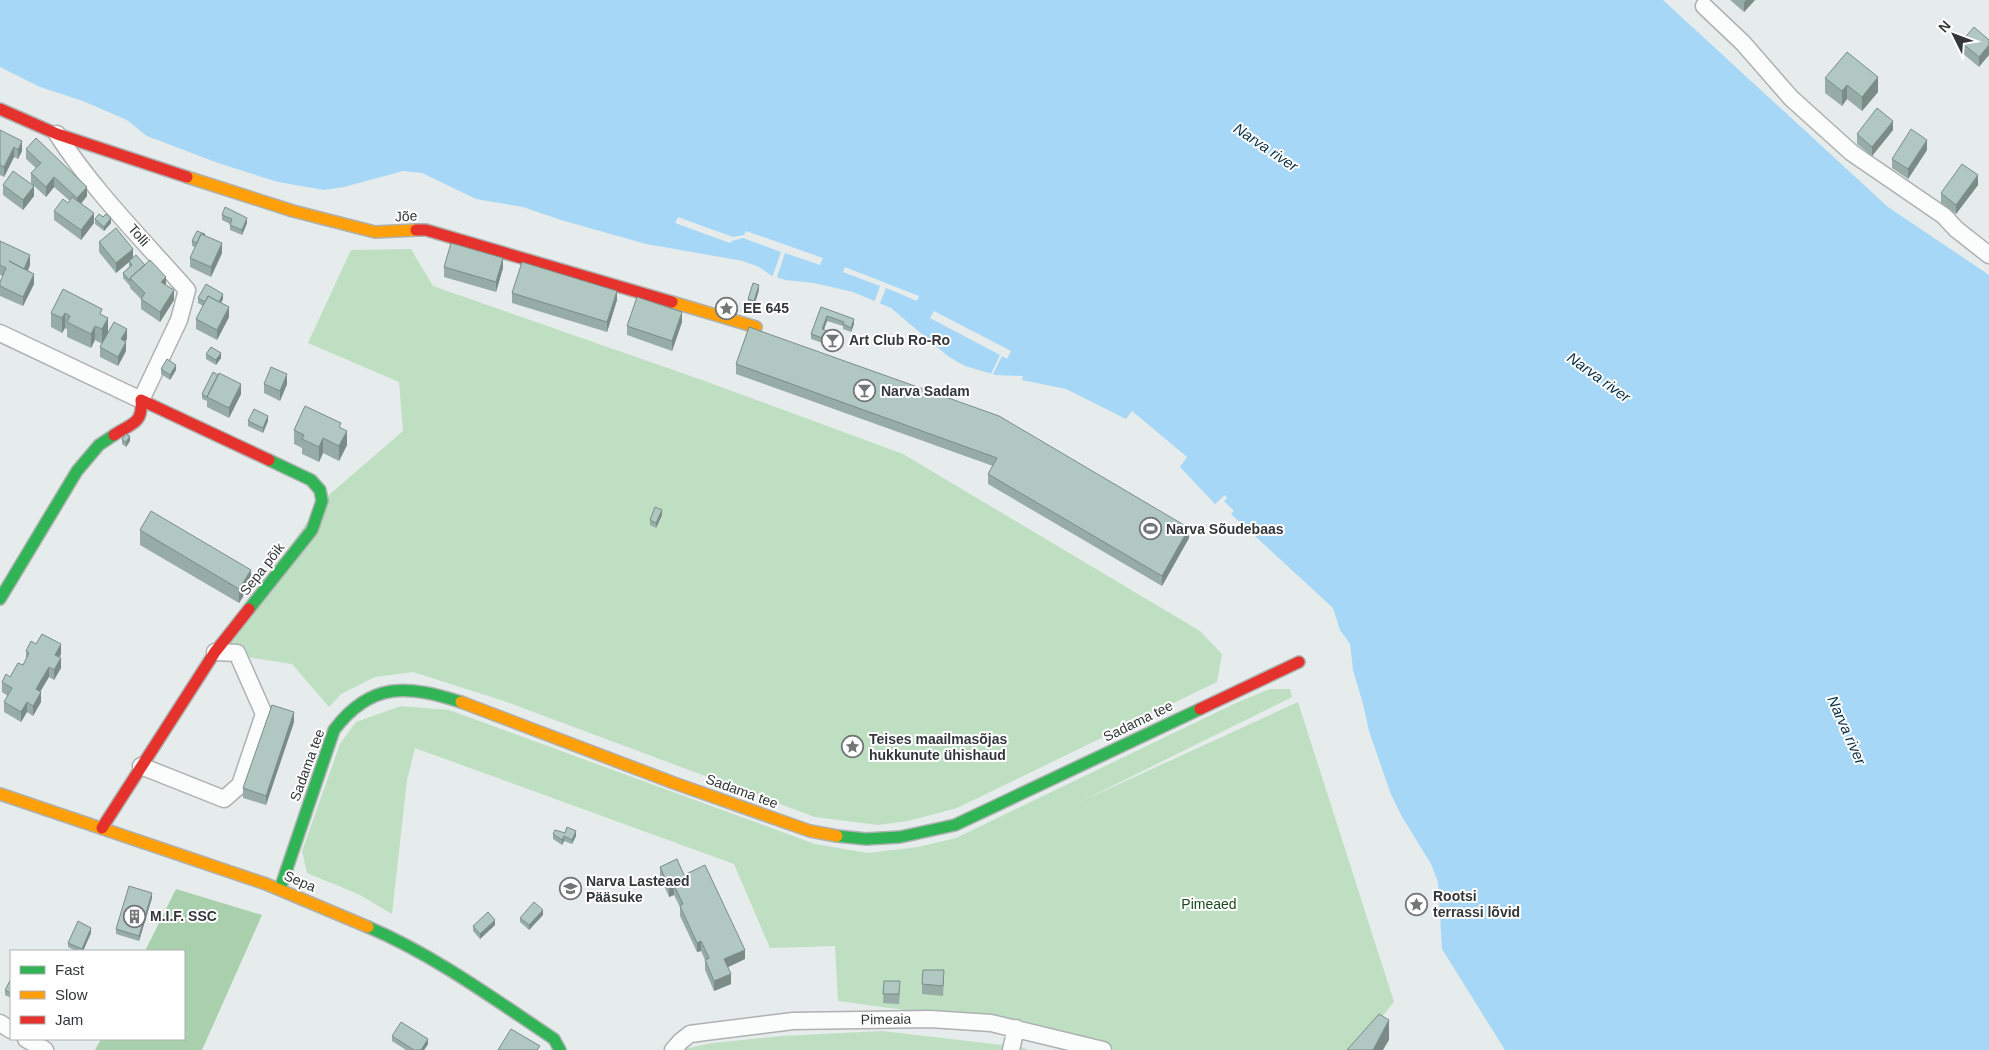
<svg xmlns="http://www.w3.org/2000/svg" width="1989" height="1050" viewBox="0 0 1989 1050" font-family="Arial,sans-serif">
	<style>
		.green { fill: #bedfc2 }
		.forest { fill: #a8d0ad }
		.water { fill: #a6d7f6 }
		.pier { fill: #e6eceb }
		.lines { fill: none; stroke-linecap: round; stroke-linejoin: round }
		.street-casing { stroke: #adb1b0; stroke-width: 19 }
		.fast-casing { stroke: #adb1b0; stroke-width: 14 }
		.slow-casing { stroke: #adb1b0; stroke-width: 14 }
		.jam-casing { stroke: #adb1b0; stroke-width: 14 }
		.street { stroke: #fbfcfc; stroke-width: 16 }
		.fast { stroke: #30b455; stroke-width: 11 }
		.slow { stroke: #ff9f0a; stroke-width: 11 }
		.jam { stroke: #e5322d; stroke-width: 11 }
		.wall { fill: #97aca6 }
		.shaded-wall { fill: #7b8c87 }
		.building { fill: #b0c8c1; stroke: #7b8c87 }
		.labels { text-anchor: middle; dominant-baseline: central; stroke-width: 4; stroke-linejoin: round; paint-order: stroke }
		.street-label { font-size: 14px; fill: #333737; stroke: #fff }
		.poi-label { font-size: 14px; font-weight: bold; fill: #333737; stroke: #fff; text-anchor: start }
		.park-label { font-size: 14px; fill: #19491f; stroke: #fff }
		.water-label { font-size: 15px; font-style: italic; fill: #082f45; stroke: #fff }
	</style>
	<rect width="100%" height="100%" fill="#e6eceb"/>
	<!-- green -->
	<path class="green" d="M411 249 433 286 702 380 903 454 1200 631 1222 654 1217 682 957 808 908 821 878 825 815 817 504 701 413 672 375 677 341 694 329 707 292 664 215 652 322 501 403 431 399 382 308 343 351 250Z
		M1270 689H1290L1292 697 1080 802 1298 702 1394 1002 1355 1050H1114L1097 1043 956 1017 838 1001 835 946 770 948 734 864 415 748 407 780 392 914 358 894 307 873 302 851 340 744 356 722 401 706 449 710 815 844 868 853 918 847 956 838 1236 703Z
		M882 1031 1021 1047 1029 1050H680L712 1043 781 1036Z"/>
	<!-- forest -->
	<path class="forest" d="M176 889 262 915 202 1050H95L101 1039H184V951H145Z"/>
	<!-- water -->
	<path class="water" d="M0 0H1663L1888 207 1989 275V1050H1505L1442 949 1438 882 1431 864 1401 815 1390 792 1369 731 1363 704 1353 670 1350 644 1340 630 1333 608 1231 514 1234 511 1224 501 1227 498 1225 495 1215 504 1180 467 1187 457 1132 411 1126 419 1066 389 1022 380 1023 376H1021L996 375 965 366 949 357 891 308 853 292 814 283 786 280 772 276 759 267 743 261 646 244 561 220 523 207 476 199 422 173 403 171 344 187 324 190 278 182 218 163 147 136 127 120 83 101 40 87 0 67Z"/>
	<!-- pier -->
	<path class="pier" d="M678 217 733 237 744 235 746 231 823 258 820 265 785 253 776 280 772 278 781 252 743 238 732 241 730 243 675 223Z
		M845 267 919 296 917 301 886 288 879 306 874 303 880 286 843 272Z
		M934 311 1011 351 1007 359 1002 356 992 376H990L1000 355 930 318Z"/>
	<g class="lines">
		<defs>
			<path id="street" d="M1704 6 1743 43 1791 98 1852 153 1944 216 1956 229 1989 255
				M0 333 141 400 179 320 187 290C142 239 93 190 57 134
				M141 766 224 799 240 785 264 714 237 653 215 652
				M0 1023 11 1030
				M26 1039 45 1050
				M673 1050 681 1041 690 1034 713 1031 793 1021 930 1019 991 1023 1103 1050
				M1011 1050 1016 1028"/>
			<path id="fast" d="M0 599 77 471 99 445 114 435
				M249 609 312 530 322 501 320 490 311 480 269 460
				M837 836 866 839 900 837 955 825 1200 709
				M280 889 334 730C371 681 408 685 461 702
				M368 927C434 955 494 999 554 1039L560 1050"/>
			<path id="slow" d="M187 177 293 211 375 232 416 230
				M672 302 756 327
				M461 702 674 783 810 831 837 836
				M0 794 266 884 368 927"/>
			<path id="jam" d="M0 109 57 134 187 177
				M416 230H426L672 302
				M114 435C131 423 143 425 141 400L269 460
				M1200 709 1299 662
				M102 828 215 652 249 609"/>
		</defs>
		<!-- street casing -->
		<use href="#street" class="street-casing"/>
		<!-- fast casing -->
		<use href="#fast" class="fast-casing"/>
		<!-- slow casing -->
		<use href="#slow" class="slow-casing"/>
		<!-- jam casing -->
		<use href="#jam" class="jam-casing"/>
		<!-- street -->
		<use href="#street" class="street"/>
		<!-- fast -->
		<use href="#fast" class="fast"/>
		<!-- slow -->
		<use href="#slow" class="slow"/>
		<!-- jam -->
		<use href="#jam" class="jam"/>
	</g>
	<!-- wall -->
	<path class="wall" d="M1730 0H1755L1744 12Z
		M1989 40 1979 67 1961 52V42Z
		M1825 78 1878 92 1862 111 1847 99 1842 106 1825 93Z
		M0 130 22 151 18 159 14 157 4 177 0 175Z
		M1893 130 1872 156 1857 144V134Z
		M26 149 87 196 81 204 94 223 81 240 54 220V211L68 203 70 201 54 187 46 197 31 183V173L36 168 26 159Z
		M1927 150 1908 179 1892 168V159Z
		M3 185 34 196 23 210 3 195Z
		M1978 185 1956 214 1941 203V193Z
		M222 215 247 223 242 235 230 230V224L222 220Z
		M103 217 111 223 104 231 95 224V219Z
		M205 235 222 253 211 277 190 267V258L195 247 192 246V241Z
		M0 241 30 265 28 271 34 284 23 306 0 296V282L3 276 0 275Z
		M99 242 133 257 145 265 166 285 174 300 160 322 141 309V299L130 288V286L123 278V273L129 267V262L116 273 99 252Z
		M444 267 503 268 496 292 444 277Z
		M759 290 754 306 748 304V299Z
		M512 293 617 300 607 332 512 303Z
		M198 298 223 299 221 303 229 317 217 340 196 329V319L203 306 198 303Z
		M821 307 854 324 851 332 843 329V326L827 321 824 330 837 340 834 347 811 339V334Z
		M51 313 102 315 108 332 102 344 95 340 91 348 67 337V329L65 328 62 333 51 327Z
		M682 322 672 351 627 335V326Z
		M127 339 125 341 126 351 118 366 100 357V347Z
		M206 354 221 358 216 365 206 359Z
		M736 364 999 416 1189 538 1162 586 988 484V474L993 466 736 374Z
		M161 369 176 370 170 380 161 374Z
		M264 384H287L280 401 264 393Z
		M202 394H241L229 418 207 407V401L202 399Z
		M248 421H268L263 433 248 426Z
		M341 428 347 445 339 461 323 453 319 462 302 454V448L294 444V430Z
		M122 440 130 441 126 447 122 444Z
		M662 515 656 528 650 525V520Z
		M140 530 251 584 239 603 140 545Z
		M36 644 61 654 60 657 61 668 54 680 49 677 40 691 41 702 33 716 27 712 21 722 4 712V702L8 696 2 692V682L10 677 23 665 26 660V651Z
		M294 722 266 805 243 798V788Z
		M553 834 576 836 572 844 564 841 562 845 553 839Z
		M660 867 684 875 745 959 728 967 731 984 714 991 705 970V960L701 951 697 952 680 916V907L674 895 669 897 660 876Z
		M152 898 139 941 116 934V929Z
		M543 915 529 930 520 922V918Z
		M495 925 480 939 473 931V926Z
		M91 933 83 951H76L68 947V943Z
		M11 979V998L5 995V990Z
		M944 979 943 996 922 994V984Z
		M884 981 900 991 899 1004 883 1003Z
		M392 1036 428 1044 424 1050H406L392 1041Z"/>
	<!-- shaded-wall -->
	<path class="shaded-wall" d="M1746 0H1755L1744 12V3Z
		M1989 45V55L1979 67V57Z
		M1878 77V92L1862 111V97Z
		M1847 85V99L1842 106V91Z
		M1893 121V130L1872 156V147Z
		M1927 140V150L1908 179V169Z
		M22 141V151L18 159V150Z
		M14 147V157L4 177V167Z
		M1978 175V185L1956 214V205Z
		M54 177V187L46 197V187Z
		M34 186V196L23 210V200Z
		M87 187V196L77 208V198Z
		M94 213V223L81 240V230Z
		M111 218V223L104 231V227Z
		M247 218V223L242 235V230Z
		M222 243V253L211 277V267Z
		M133 249V259L129 261V262L116 273V263Z
		M30 255V265L24 278V269Z
		M503 258V268L496 292V282Z
		M34 274V284L23 306V297Z
		M166 277V286L161 282Z
		M759 285V290L754 306V301Z
		M174 290V300L160 322V312Z
		M617 291V300L607 332V322Z
		M223 294V299L217 310V305Z
		M229 307V317L217 340V330Z
		M682 312V322L672 351V341Z
		M65 313V328L62 333V318Z
		M827 316V321L822 334V329Z
		M108 318V332L102 344V329Z
		M854 319V324L851 332V328Z
		M95 326V340L91 348V334Z
		M127 329V339L121 349V339Z
		M837 335V340L834 347V342Z
		M126 342V351L118 366V357Z
		M221 353V358L216 365V360Z
		M176 365V370L170 380V375Z
		M287 374V384L280 401V391Z
		M241 384V394L229 418V408Z
		M268 416V421L263 433V428Z
		M347 431V445L339 461V446Z
		M130 436V441L126 447V442Z
		M323 438V453L319 462V447Z
		M662 510V515L656 528V523Z
		M1189 528V538L1162 586V576Z
		M251 570V584L239 603V589Z
		M61 644V654L55 664V655Z
		M61 658V668L54 680V670Z
		M49 667V677L36 699V689Z
		M41 692V702L33 716V706Z
		M27 702V712L21 722V712Z
		M294 712V722L266 805V796Z
		M576 831V836L572 844V840Z
		M564 836V841L562 845V840Z
		M674 885V895L669 897V887Z
		M152 893V898L139 941V936Z
		M543 910V915L529 930V925Z
		M495 920V925L480 939V934Z
		M91 928V933L83 951H82V949Z
		M701 941V951L697 952V943Z
		M745 950V959L724 969V959Z
		M731 974V984L714 991V981Z
		M1389 1020V1040L1383 1050H1373Z
		M428 1039V1044L424 1050H421Z"/>
	<!-- building -->
	<path class="building" d="M1974 27 1989 40V45L1979 57 1961 42Z
		M1847 52 1878 77 1862 97 1847 85 1842 91 1825 78Z
		M1877 108 1893 121 1872 147 1857 134Z
		M1911 129 1927 140 1908 169 1892 159Z
		M0 130 22 141 18 150 14 147 4 167 0 165Z
		M36 138 87 187 77 198 54 177 46 187 31 173 41 163 26 149Z
		M1962 164 1978 175 1956 205 1941 193Z
		M13 171 34 186 23 200 3 185Z
		M72 197 94 213 81 230 54 211 63 199 68 203Z
		M225 207 247 218 242 230 230 225 232 219 222 215Z
		M99 214 103 217 106 214 111 218 104 227 95 219Z
		M116 228 133 249 116 263 99 242Z
		M197 231 205 234 204 235 201 234 197 243 192 241Z
		M201 234 222 243 211 267 190 258Z
		M0 241 30 255 24 269 9 261 34 274 23 297 0 286V282L6 268 0 265Z
		M451 243 503 258 496 282 444 267Z
		M136 255 145 265 130 278V281L123 273 132 265 129 261Z
		M150 260 166 277 161 282 174 290 160 312 141 299 145 293 130 278Z
		M522 262 617 291 607 322 512 293Z
		M753 283 759 285 754 301 748 299Z
		M206 284 223 294 219 302 208 296 205 302 198 298Z
		M63 289 102 309 100 314 108 318 102 329 95 326 91 334 67 322 70 316 65 313 62 318 51 313Z
		M208 296 229 307 217 330 196 319Z
		M637 297 682 312 672 341 627 326Z
		M821 307 854 319 851 328 843 324 844 322 827 316 822 329 837 335 834 342 811 334Z
		M114 322 127 329 121 339 126 342 118 357 100 347Z
		M749 327 999 416 1189 528 1162 576 988 474 997 458 736 364Z
		M211 347 221 353 216 360 206 354Z
		M167 359 176 365 170 375 161 369Z
		M271 367 287 374 280 391 264 384Z
		M213 372 218 375 207 397 202 394Z
		M219 373 241 384 229 408 207 397Z
		M305 406 341 423 339 427 347 431 339 446 323 438 319 447 302 439 304 435 294 430Z
		M254 409 268 416 263 428 248 421Z
		M125 434 130 436 126 442 122 440Z
		M655 507 662 510 656 523 650 520Z
		M151 511 251 570 239 589 140 530Z
		M42 634 61 644 55 655 61 658 54 670 49 667 36 689 41 692 33 706 27 702 21 712 4 702 12 688 2 682 6 674 10 677 18 663 23 665 29 653 26 651 31 641 36 644Z
		M272 705 294 712 266 796 243 788Z
		M567 827 576 831 572 840 564 836 562 840 553 834 555 830 565 833Z
		M677 859 684 875 705 865 745 950 724 959 731 974 714 981 705 960 709 958 701 941 697 943 680 906 683 904 674 885 669 887 660 867Z
		M129 886 152 893 139 936 116 929Z
		M534 902 543 910 529 925 520 918Z
		M488 912 495 920 480 934 473 926Z
		M78 921 91 928 82 949 68 943Z
		M923 970H944L943 986 922 984Z
		M11 979V993L5 990Z
		M884 981H900L899 994H883Z
		M1379 1014 1389 1020 1373 1050H1347Z
		M401 1022 428 1039 421 1050H414L392 1036Z
		M511 1029 540 1046 537 1050H498Z"/>
	<!-- icons -->
	<defs>
		<symbol id="sight-ring" viewBox="-11 -11 22 22"><circle r="9.5" fill="#fff" stroke="#727676" stroke-width="1.5"/><path d="M0-6L1.8-2.2L6-1.7L2.9 1.2L3.7 5.4L0 3.3L-3.7 5.4L-2.9 1.2L-6-1.7L-1.8-2.2Z" fill="#727676"/></symbol>
		<symbol id="bar-ring" viewBox="-11 -11 22 22"><circle r="9.5" fill="#fff" stroke="#727676" stroke-width="1.5"/><path d="M-6-5H6L.8 .8V4.5H3.5V6h-7V4.5H-.8V.8Z" fill="#727676"/></symbol>
		<symbol id="stadium-ring" viewBox="-11 -11 22 22"><circle r="9.5" fill="#fff" stroke="#727676" stroke-width="1.5"/><path d="M0-5a6.5 5 0 1 0 0 10a6.5 5 0 1 0 0-10ZM-3.5-1.8h7v3.6h-7Z" fill="#727676"/></symbol>
		<symbol id="school-ring" viewBox="-11 -11 22 22"><circle r="9.5" fill="#fff" stroke="#727676" stroke-width="1.5"/><path d="M0-5L7-2L0 1L-7-2ZM-4 1L0 2.5L4 1V4Q0 6-4 4Z" fill="#727676"/></symbol>
		<symbol id="building-ring" viewBox="-11 -11 22 22"><circle r="9.5" fill="#fff" stroke="#727676" stroke-width="1.5"/><path d="M-4-6H4V6H1V3H-1V6H-4ZM-2.5-4.3h1.7v1.8h-1.7ZM.8-4.3h1.7v1.8H.8ZM-2.5-1h1.7V.8h-1.7ZM.8-1h1.7V.8H.8Z" fill="#727676"/></symbol>
	</defs>
	<g fill-rule="evenodd">
		<use href="#sight-ring" x="714" y="296" width="25" height="25"/>
		<use href="#bar-ring" x="820" y="328" width="25" height="25"/>
		<use href="#bar-ring" x="852" y="378" width="25" height="25"/>
		<use href="#stadium-ring" x="1138" y="516" width="25" height="25"/>
		<use href="#sight-ring" x="840" y="734" width="25" height="25"/>
		<use href="#school-ring" x="558" y="876" width="25" height="25"/>
		<use href="#sight-ring" x="1404" y="892" width="25" height="25"/>
		<use href="#building-ring" x="122" y="904" width="25" height="25"/>
	</g>
	<g class="labels">
		<!-- street labels -->
		<g class="street-label">
			<text transform="translate(406 216) rotate(-2)">Jõe</text>
			<text transform="translate(139 235) rotate(49)">Tolli</text>
			<text transform="translate(262 569) rotate(-52)">Sepa põik</text>
			<text transform="translate(1138 721) rotate(-26)">Sadama tee</text>
			<text transform="translate(307 765) rotate(-70)">Sadama tee</text>
			<text transform="translate(742 791) rotate(20)">Sadama tee</text>
			<text transform="translate(300 881) rotate(23)">Sepa</text>
			<text transform="translate(886 1019) rotate(-1)">Pimeaia</text>
		</g>
		<!-- poi labels -->
		<g class="poi-label">
			<text x="743" y="308">EE 645</text>
			<text x="849" y="340">Art Club Ro-Ro</text>
			<text x="881" y="391">Narva Sadam</text>
			<text x="1166" y="529">Narva Sõudebaas</text>
			<text x="869" y="739">Teises maailmasõjas<tspan x="869" dy="16">hukkunute ühishaud</tspan></text>
			<text x="586" y="881">Narva Lasteaed<tspan x="586" dy="16">Pääsuke</tspan></text>
			<text x="1433" y="896">Rootsi<tspan x="1433" dy="16">terrassi lõvid</tspan></text>
			<text x="150" y="916">M.I.F. SSC</text>
		</g>
		<!-- park labels -->
		<g class="park-label">
			<text x="1209" y="904">Pimeaed</text>
		</g>
		<!-- water labels -->
		<g class="water-label">
			<text transform="translate(1266 147) rotate(34)">Narva river</text>
			<text transform="translate(1599 377) rotate(36)">Narva river</text>
			<text transform="translate(1847 730) rotate(66)">Narva river</text>
		</g>
	</g>
	<!-- legend -->
	<rect x="10" y="950" width="175" height="90" fill="#ffffff" stroke="#adafaf"/>
	<rect x="20" y="966" width="25" height="8" fill="#30b455" stroke="#adafaf"/>
	<text x="55" y="975" font-size="15" fill="#333737">Fast</text>
	<rect x="20" y="991" width="25" height="8" fill="#ff9f0a" stroke="#adafaf"/>
	<text x="55" y="1000" font-size="15" fill="#333737">Slow</text>
	<rect x="20" y="1016" width="25" height="8" fill="#e5322d" stroke="#adafaf"/>
	<text x="55" y="1025" font-size="15" fill="#333737">Jam</text>
	<!-- north arrow -->
	<g transform="translate(1954 35) rotate(312)" stroke="#ffffff" stroke-width="4" paint-order="stroke">
	<path d="M0-4L9 19L0 12L-9 19Z" fill="#333737"/>
	<text y="-8" font-size="14" font-weight="bold" text-anchor="middle" fill="#333737">N</text>
	</g>
</svg>
